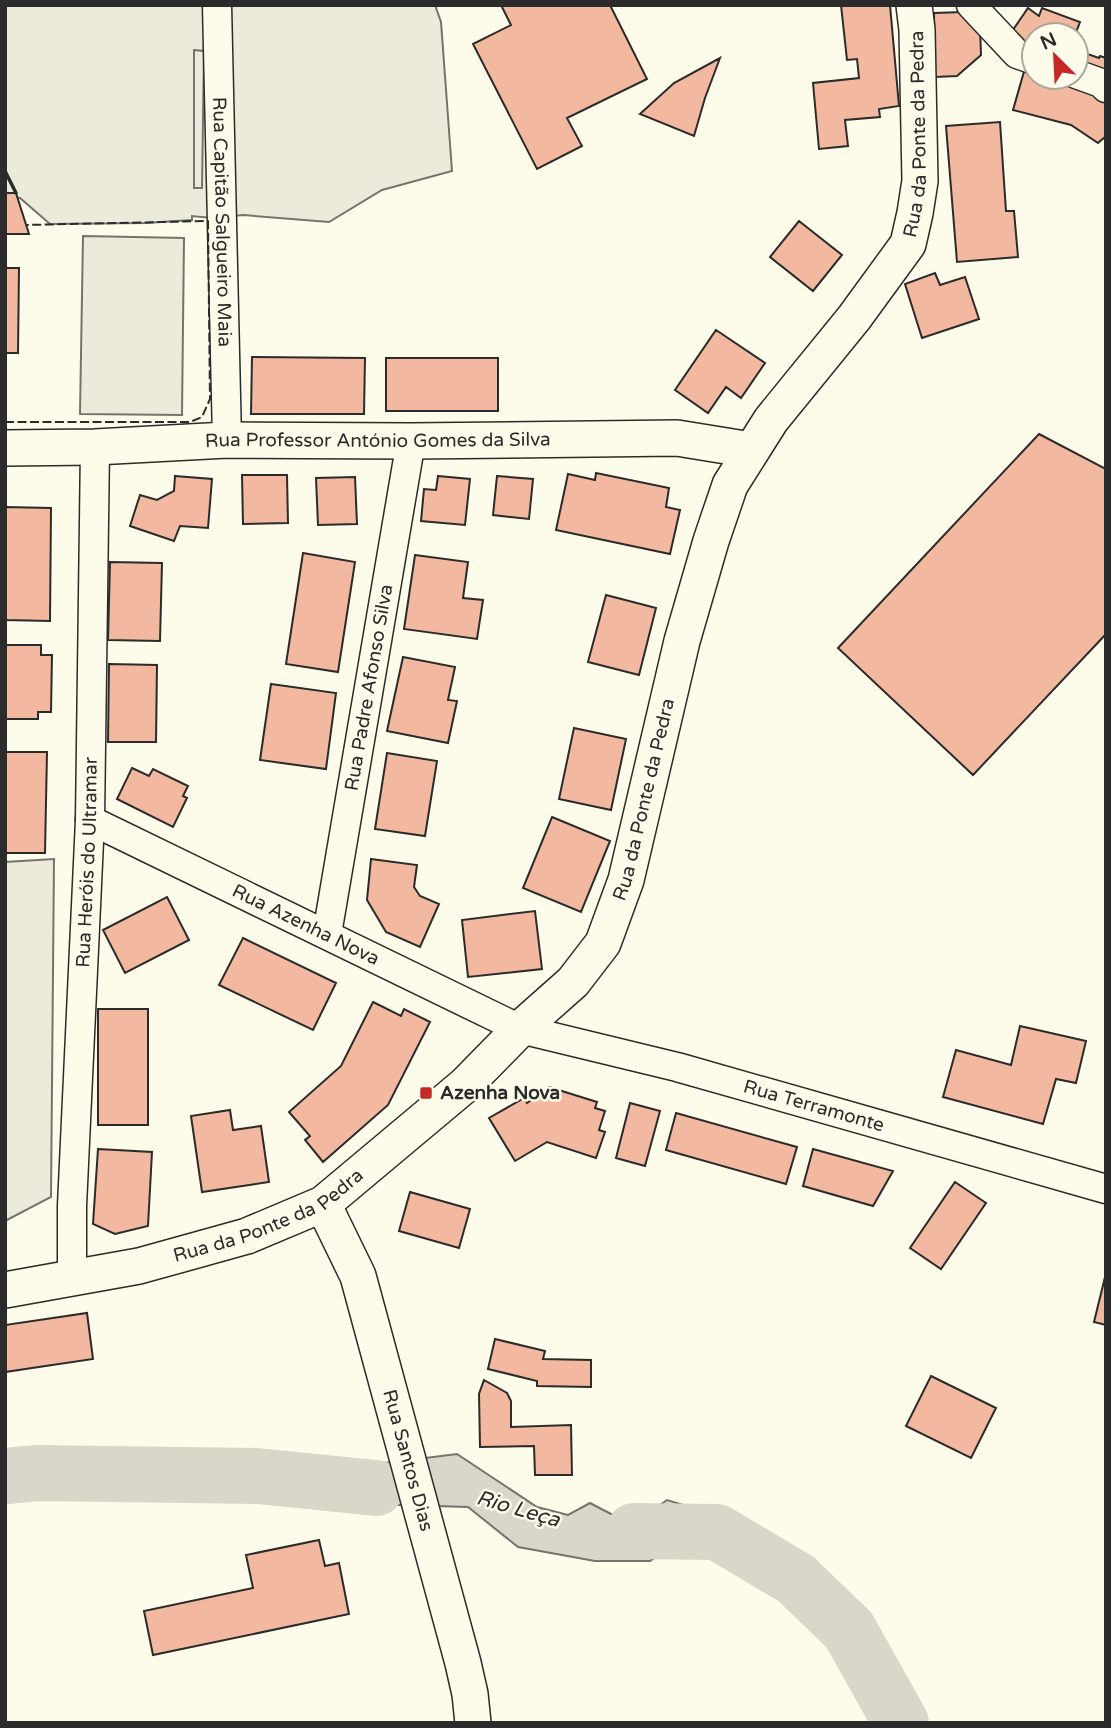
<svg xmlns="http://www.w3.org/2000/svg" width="1111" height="1728" viewBox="0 0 1111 1728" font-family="'Varela Round',sans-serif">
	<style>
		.green { fill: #ecebdb; stroke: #74746e; stroke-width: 2 }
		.parking { fill: #eceadb; stroke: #74746e; stroke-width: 2 }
		.water { fill: #d8d7c9; stroke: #74746e; stroke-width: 2 }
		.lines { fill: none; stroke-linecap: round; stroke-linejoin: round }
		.river { stroke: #d8d7c9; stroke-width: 56 }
		.building { fill: #f2b8a0; stroke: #2b2b2b; stroke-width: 2 }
		.minor-casing { stroke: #2b2b2b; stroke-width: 31 }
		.tertiary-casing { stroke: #2b2b2b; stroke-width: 38 }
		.minor { stroke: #fdfbea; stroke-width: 28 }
		.tertiary { stroke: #fdfbea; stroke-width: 35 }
		.fence { stroke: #2b2b2b; stroke-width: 2; stroke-dasharray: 9 3.5; stroke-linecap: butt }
		.wall { stroke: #2b2b2b; stroke-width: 3.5 }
		.poi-dot { fill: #c62828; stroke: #fdfbea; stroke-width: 2.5 }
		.labels { text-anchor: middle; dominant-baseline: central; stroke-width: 5; stroke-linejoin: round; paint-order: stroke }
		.street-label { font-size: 19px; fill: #2b2b2b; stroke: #fdfbea }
		.poi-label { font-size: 19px; font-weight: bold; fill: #2b2b2b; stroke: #fdfbea; text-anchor: start }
		.water-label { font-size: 21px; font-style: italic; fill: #2b2b2b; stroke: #fdfbea }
	</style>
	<rect width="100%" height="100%" fill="#fdfbea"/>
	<!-- green -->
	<path class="green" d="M5 5H435L441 22 452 171 382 190 329 222 243 215 212 218 192 216V220L146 223 50 224 20 198 5 196Z
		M83 236 184 238 182 415 80 414Z
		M54 859 51 1197 5 1221V862Z"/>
	<!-- parking -->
	<path class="parking" d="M194 50 204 51 202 188H194Z"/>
	<!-- water -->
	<path class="water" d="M457 1454 537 1507 568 1515 590 1503 632 1525 667 1500 710 1513 711 1538 672 1539 670 1547 650 1561H595L518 1547 468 1507 304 1502 298 1469 361 1466Z"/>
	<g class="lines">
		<!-- river -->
		<path class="river" d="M5 1476 38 1473 257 1476 376 1488
			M634 1531 717 1532 796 1579 849 1630 901 1723"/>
	</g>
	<!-- building -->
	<path class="building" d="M501 5H610L647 79 567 118 582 146 537 169 473 44 511 25Z
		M841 5H890L899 106 879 109 880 117 845 120 848 146 819 149 813 83 859 78 857 59 847 60Z
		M1028 8 1039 16 1042 8 1080 22 1075 35H1034V53L1008 37Z
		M964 12 980 27 981 55 957 76 935 77 934 13Z
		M1076 50 1099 58 1100 56 1106 58V79L1076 68Z
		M720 58 705 98 694 136 640 114 674 83Z
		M1025 68 1034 71V77H1055L1096 89 1106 99V136L1098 143 1071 125 1013 110Z
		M1000 122 1006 211H1014L1018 257 957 262 946 126Z
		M5 193H16L29 234H5Z
		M799 221 842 255 813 291 770 257Z
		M5 268H19L18 353H5Z
		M935 273 940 285 965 277 979 319 922 338 905 284Z
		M716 330 765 363 741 398 726 387 708 413 675 390Z
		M252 357 365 358 364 414H251Z
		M386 358H498V411H386Z
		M1039 434 1106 469V634L973 775 838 648Z
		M596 473 669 488 666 507 680 510 670 554 556 530 568 474 595 480Z
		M242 475H287L288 523 243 524Z
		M175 476 212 479 208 528 180 526 174 541 130 526 140 495 157 500 174 491Z
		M438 476 470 479 465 525 421 521 424 489 436 490Z
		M497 476 533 479 529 519 493 515Z
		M355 477 357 524 318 525 316 478Z
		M5 507 51 508 50 621 5 620Z
		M303 553 355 562 338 672 286 664Z
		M415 555 468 562 463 598 483 600 477 639 404 629Z
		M110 562 162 563 160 641 108 640Z
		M606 595 656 608 639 675 588 662Z
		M5 645H41V655H52L51 712H38V719H5Z
		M403 657 455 667 448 700 457 701 448 743 387 731Z
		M109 664 157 665 156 742H108Z
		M271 684 336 693 326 769 260 760Z
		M574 728 626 739 611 810 559 799Z
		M5 752H47L45 853H5Z
		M387 753 437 761 425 836 375 829Z
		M132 768 149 776 153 769 188 786 183 796 187 798 173 827 117 799Z
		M552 817 610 841 581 912 523 888Z
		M371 859 417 865 414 887 420 896 439 904 420 947 386 932 367 900Z
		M167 897 189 940 125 973 103 930Z
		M535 911 542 969 468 977 462 920Z
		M243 938 336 983 313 1030 219 985Z
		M373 1002 401 1016 404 1009 430 1022 388 1105 323 1162 305 1140 310 1136 289 1112 341 1066Z
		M98 1009H148V1125H98Z
		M1020 1026 1086 1041 1076 1083 1056 1079 1043 1124 943 1097 956 1050 1011 1065Z
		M549 1087 597 1102 595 1108 605 1111 599 1130 605 1132 596 1158 547 1142 515 1161 489 1118 524 1098 527 1103Z
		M630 1103 660 1111 645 1166 616 1158Z
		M230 1110 233 1130 261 1126 269 1182 202 1192 191 1116Z
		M676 1113 797 1147 786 1184 666 1150Z
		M98 1149 152 1152 148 1226 115 1234 93 1224Z
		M813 1149 893 1171 873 1206 803 1186Z
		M955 1182 986 1203 941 1269 910 1248Z
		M410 1192 470 1209 459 1248 399 1231Z
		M1106 1273V1325L1094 1322Z
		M87 1313 93 1359 5 1372V1325Z
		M495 1339 545 1351 543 1359 591 1360V1387L537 1386V1381L488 1369Z
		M931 1376 996 1408 971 1458 906 1426Z
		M484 1380 507 1393 511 1401V1427L571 1425 572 1475H535L534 1446 480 1447 479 1394Z
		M319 1540 325 1566 339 1563 349 1614 153 1655 144 1611 253 1588 246 1555Z"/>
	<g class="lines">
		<defs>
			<g id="minor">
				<path id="s1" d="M217 5 227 440"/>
				<path d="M971 5 1017 54 1034 60"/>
				<path d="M1076 74 1101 83 1106 88"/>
				<path id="s2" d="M90 820 520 1029 677 1067 1106 1189"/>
				<path id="s3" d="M327 934 411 441"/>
				<path id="s4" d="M72 1277V1206L90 820 95 447"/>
			</g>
			<g id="tertiary">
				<path id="s5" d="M5 448 95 447 227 440 411 441 677 438 751 450"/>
				<path id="s6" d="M323 1204 358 1276 463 1663 470 1694 473 1723"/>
				<path id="s7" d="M5 1290 139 1266 247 1236 323 1204 465 1085 520 1029 573 982 603 943 626 880 682 641 711 541 730 485 771 420 854 318 908 244 915 213 920 181 917 30 914 5"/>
			</g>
		</defs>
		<!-- minor casing -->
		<use href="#minor" class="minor-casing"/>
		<!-- tertiary casing -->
		<use href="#tertiary" class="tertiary-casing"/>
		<!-- minor -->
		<use href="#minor" class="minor"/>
		<!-- tertiary -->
		<use href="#tertiary" class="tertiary"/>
		<!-- fence -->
		<path class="fence" d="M5 422H190L202 417 210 399 208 221 26 225"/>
		<!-- wall -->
		<path class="wall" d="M5 171 16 193"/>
	</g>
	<!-- markers -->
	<rect class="poi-dot" x="419" y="1086" width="14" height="14" rx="3.5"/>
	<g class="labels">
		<!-- street labels -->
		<g class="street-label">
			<text stroke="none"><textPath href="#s7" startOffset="1601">Rua da Ponte da Pedra</textPath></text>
			<text stroke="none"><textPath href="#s1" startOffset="217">Rua Capitão Salgueiro Maia</textPath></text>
			<text stroke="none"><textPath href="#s5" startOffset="373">Rua Professor António Gomes da Silva</textPath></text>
			<text stroke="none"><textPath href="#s3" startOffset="250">Rua Padre Afonso Silva</textPath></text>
			<text stroke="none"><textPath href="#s7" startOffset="864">Rua da Ponte da Pedra</textPath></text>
			<text stroke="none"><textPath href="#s4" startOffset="415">Rua Heróis do Ultramar</textPath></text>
			<text stroke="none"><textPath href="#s2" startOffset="240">Rua Azenha Nova</textPath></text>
			<text stroke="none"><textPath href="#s2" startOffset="782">Rua Terramonte</textPath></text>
			<text stroke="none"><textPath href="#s7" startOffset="276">Rua da Ponte da Pedra</textPath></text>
			<text stroke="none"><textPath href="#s6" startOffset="271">Rua Santos Dias</textPath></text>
		</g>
		<!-- poi labels -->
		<g class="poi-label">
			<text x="440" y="1093">Azenha Nova</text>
		</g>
		<!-- water labels -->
		<g class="water-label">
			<text transform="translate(518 1509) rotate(16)">Rio Leça</text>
		</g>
	</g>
	<!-- border -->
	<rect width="1111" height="1728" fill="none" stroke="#2b2b2b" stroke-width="14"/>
	<!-- north arrow -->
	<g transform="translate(1055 56) rotate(336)"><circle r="33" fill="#fdfbea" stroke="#a9a89e" stroke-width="2"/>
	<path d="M0-5L12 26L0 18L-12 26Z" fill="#c62828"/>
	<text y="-10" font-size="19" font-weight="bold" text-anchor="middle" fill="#2b2b2b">N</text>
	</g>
</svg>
